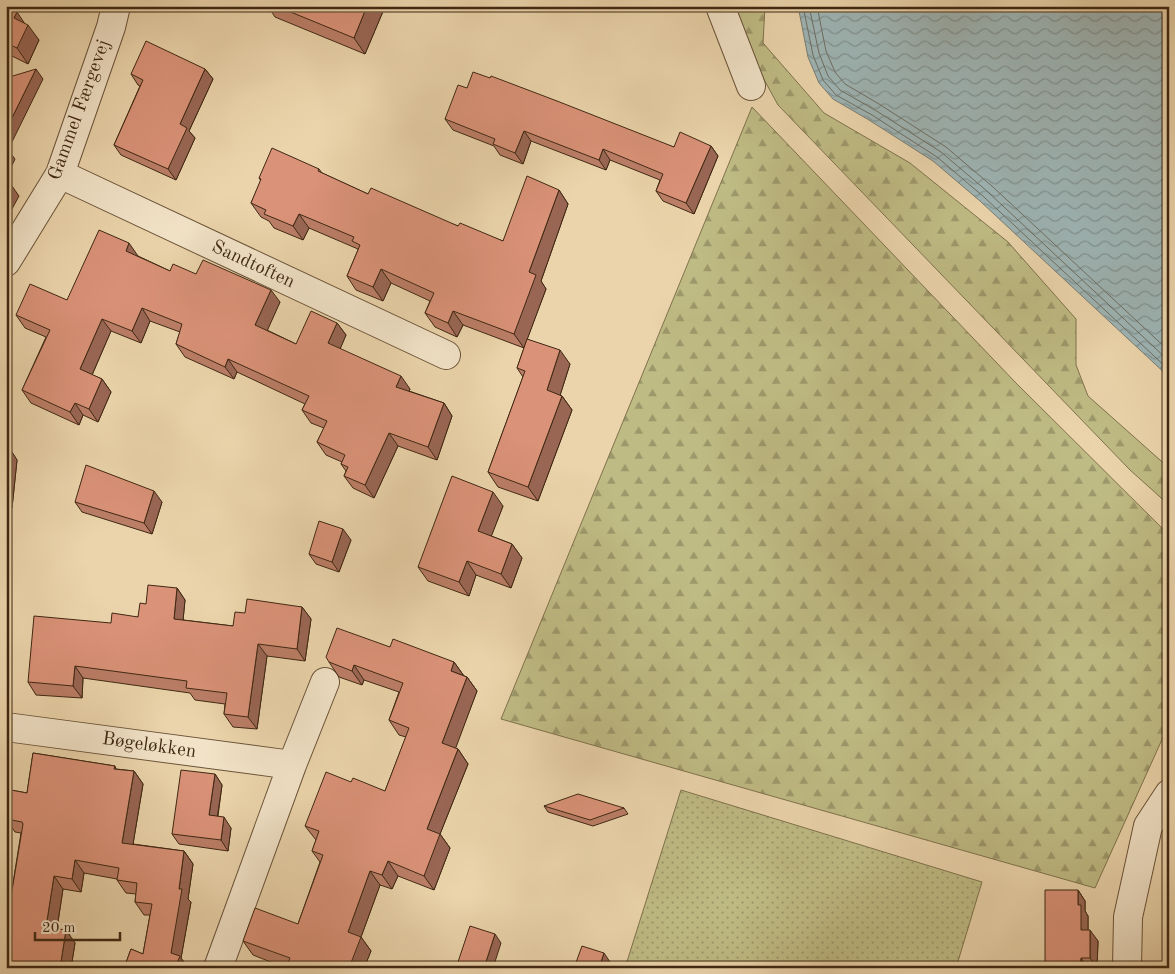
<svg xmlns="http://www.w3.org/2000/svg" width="1175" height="974" viewBox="0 0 1175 974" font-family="'Old Standard TT',serif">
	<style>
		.forest { fill: url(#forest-firs); stroke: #7f724c }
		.park { fill: url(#park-dots); stroke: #7f724c }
		.water { fill: url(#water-waves); stroke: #787d74 }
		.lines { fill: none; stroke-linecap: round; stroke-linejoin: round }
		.shore { stroke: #6e6e64; stroke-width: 1 }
		.minor-casing { stroke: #6a5339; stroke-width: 30 }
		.minor { stroke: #f2e3c8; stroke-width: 28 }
		.wall { fill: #bb7e67; stroke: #3f2813 }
		.shaded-wall { fill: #996654; stroke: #3f2813 }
		.building { fill: #da9278; stroke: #3f2813 }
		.labels { text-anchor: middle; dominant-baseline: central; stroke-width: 4; stroke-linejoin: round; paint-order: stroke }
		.street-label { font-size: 19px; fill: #3f2813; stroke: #f2e3c8 }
	</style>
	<defs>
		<pattern id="forest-firs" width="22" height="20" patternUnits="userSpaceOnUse" patternTransform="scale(1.25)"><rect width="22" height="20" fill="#bfbb84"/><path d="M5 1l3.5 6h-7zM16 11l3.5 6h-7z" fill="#9d986b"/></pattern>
		<pattern id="park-dots" width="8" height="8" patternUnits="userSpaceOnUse" patternTransform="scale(1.25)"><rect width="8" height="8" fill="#bfbb84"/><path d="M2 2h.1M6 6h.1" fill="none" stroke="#9d986b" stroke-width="1.8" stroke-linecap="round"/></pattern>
		<pattern id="water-waves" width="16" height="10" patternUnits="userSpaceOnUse" patternTransform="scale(1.25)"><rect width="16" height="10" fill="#9eb5b5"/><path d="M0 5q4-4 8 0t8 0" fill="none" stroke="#829392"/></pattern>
	</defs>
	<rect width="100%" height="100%" fill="#ebd4ab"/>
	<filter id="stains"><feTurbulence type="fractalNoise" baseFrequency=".004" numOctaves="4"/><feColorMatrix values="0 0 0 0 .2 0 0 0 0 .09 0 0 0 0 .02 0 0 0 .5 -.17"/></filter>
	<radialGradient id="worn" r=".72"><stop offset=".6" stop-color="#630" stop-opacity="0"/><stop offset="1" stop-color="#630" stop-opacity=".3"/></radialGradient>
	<!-- forest -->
	<path class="forest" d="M732 6H765L763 43 824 113 910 163 1008 242 1076 319V365L1088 396 1169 468V505L1130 470 778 105 750 54Z
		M752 107 1016 383 1169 535V724L1095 888 501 719Z"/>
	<!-- park -->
	<path class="park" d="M681 790 982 882 956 968H625Z"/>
	<!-- water -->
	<path class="water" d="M798 6H1169V377L980 201 933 161 869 120 833 99 819 83 808 57Z"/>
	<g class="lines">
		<!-- shore -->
		<path class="shore" d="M803 6 813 55 823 80 836 95 872 115 937 157 984 197 1169 370
			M809 6 819 53 828 76 840 90 875 110 941 152 988 192 1169 361
			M817 6 826 51 835 72 845 84 879 104 946 147 993 187 1169 351"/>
		<defs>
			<path id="minor" d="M720 6 751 86
				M60 174 446 355
				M6 262 60 174 111 27 116 6
				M6 727 292 765
				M218 968 292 765 325 682
				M1127 968 1128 917 1148 826 1169 794"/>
		</defs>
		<!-- minor casing -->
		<use href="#minor" class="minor-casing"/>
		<!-- minor -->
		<use href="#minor" class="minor"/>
	</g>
	<!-- wall -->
	<path class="wall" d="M268 6H382L384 9 365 54 275 17Z
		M6 7 24 23 39 40 28 64 6 53Z
		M205 69 213 79 189 131 195 138 176 180 121 155 114 145 140 86 138 85 131 74Z
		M467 88 674 147 711 146 718 156 694 214 663 201 656 191 660 180 610 160 606 170 531 141 523 164 500 155 494 146 453 130 445 119Z
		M319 169 322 173 368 194 458 226 503 241 559 190 568 204 541 281 546 289 527 339 570 364 560 395 562 396 572 410 538 501 498 487 488 472 523 377 517 368 524 348 463 325 457 337 435 327 425 313 430 301 391 283 383 301 356 290 347 276 358 250V249L309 228 303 240 274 228 269 221 261 217 251 203 261 181 259 178Z
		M138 256 170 271 196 274 280 302 267 330 296 344 337 323 346 335 340 349 410 389 409 391 444 403 452 416 437 460 398 446 374 498 353 488 344 476 346 471 341 464 342 462 326 455 317 442 324 428 311 423 302 410 305 404 237 372 234 379 185 357 176 344 180 332 150 321 141 343 111 331 92 375 102 379 111 392 98 422 83 415 79 425 31 403 22 390 46 337 25 328 16 315 67 300Z
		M6 449H10L17 460 12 508H6Z
		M75 502H162L152 534 82 512Z
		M503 506 491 536 512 544 522 558 511 588 476 575 469 596 428 581 418 567Z
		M351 540 339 572 316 564 309 554Z
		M177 588 185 600 183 620 233 626 245 613 302 607 311 619 305 661 267 656 257 729 233 727 224 714 225 704 195 700 190 693 83 678 82 698 36 695 28 682 111 623 138 617 146 604Z
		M390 647 454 662 464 676 467 677 477 691 455 748 458 749 468 764 440 834 450 848 434 890 398 876 392 889 380 885 361 937 371 951 364 968H286L253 955 243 941 298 924 320 862 312 851 316 840 305 826 351 782 385 791 406 737 399 735 389 720 399 692 364 680 362 685 339 677 329 662Z
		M33 753 115 766 116 769 134 771 143 784 133 844 184 851 193 864 188 899 191 902 181 958 188 968H124L131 949 143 954 150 915H144L135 902 136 894 126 893 117 880V879L84 873 81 892 63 889 57 929 66 930 75 943 71 968H6V927L21 833 15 832 6 819 11 790 27 793Z
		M215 774 222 785 218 816 231 828 228 851 179 844 172 834Z
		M544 806 624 808 628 814 593 826 548 812Z
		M1078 890 1085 901V911L1088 916V930L1098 941 1097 968H1045Z"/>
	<!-- shaded-wall -->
	<path class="shaded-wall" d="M367 6H382L384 9 365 54 354 38Z
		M17 12 27 27 28 25 39 40 28 64 17 48 14 18Z
		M36 69 43 79 8 150 15 159 6 178V130Z
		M205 69 213 79 189 131 195 138 176 180 168 169 180 124Z
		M524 131 531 141 523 164 515 153Z
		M711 146 718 156 694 214 686 203Z
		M603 149 610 160 606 170 599 160Z
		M12 186 19 196 6 220V197Z
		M559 190 568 204 541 281 546 289 524 348 514 334 529 272Z
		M299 214 309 228 303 240 293 226Z
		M129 243 138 256 135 264 126 251Z
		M381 269 391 283 383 301 373 287Z
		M271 290 280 302 264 338 255 325Z
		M142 308 150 321 141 343 132 331Z
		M453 311 463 325 457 337 448 323Z
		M102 319 111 331 89 382 80 369Z
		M337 323 346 335 337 356 328 343Z
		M560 350 570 364 557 405 547 390Z
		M228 359 237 372 234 379 225 367Z
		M401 376 410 389 405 399 396 387Z
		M102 379 111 392 98 422 89 409Z
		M562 396 572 410 538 501 528 487Z
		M75 403 83 415 79 425 70 412Z
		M444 403 452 416 437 460 428 447Z
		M389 433 398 446 374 498 365 485Z
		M10 449 17 460 12 508 6 500V483Z
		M154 491 162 502 152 534 144 523Z
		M493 492 503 506 488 545 478 531Z
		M343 529 351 540 339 572 332 562Z
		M512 544 522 558 511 588 501 574Z
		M467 561 476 575 469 596 459 582Z
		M177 588 185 600 182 631 174 619Z
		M302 607 311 619 305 661 297 649Z
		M258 644 267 656 257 729 248 717Z
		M454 662 464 676 451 671Z
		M354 665 364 680 362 685 352 671Z
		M75 666 83 678 82 698 73 686Z
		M467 677 477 691 452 758 442 743Z
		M458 749 468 764 440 834 450 848 434 890 424 876 427 829Z
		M134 771 143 784 131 856 122 843Z
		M215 774 222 785 216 826 209 815Z
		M224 817 231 828 228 851 221 840Z
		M184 851 193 864 188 899 191 902 181 958 188 968H175L171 953Z
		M75 860 84 873 81 892 72 879Z
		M388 861 398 876 392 889 382 875Z
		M370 871 380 885 361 937 371 951 364 968H349L348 932Z
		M54 876 63 889 55 940 46 927Z
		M1078 890 1085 901V911L1088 916V940L1081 930 1078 905Z
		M66 930 75 943 71 968H60Z
		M1090 930 1098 941 1097 968 1090 958Z
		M495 934 501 943 493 968H484Z
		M604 953 614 968H599Z
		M1081 958 1088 968H1080Z"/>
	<!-- building -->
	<path class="building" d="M276 6H367L354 38Z
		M6 7 17 12 14 18 28 25 17 48 6 43Z
		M146 41 205 69 180 124 187 128 168 169 114 145 143 80 131 74Z
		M36 69 6 130V78Z
		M473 72 490 78 491 76 557 101 674 147 680 132 711 146 686 203 656 191 663 174 603 149 599 160 524 131 515 153 493 144 495 139 445 119 458 85 467 88Z
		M272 148 319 169 318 171 368 194 371 188 458 226 460 223 503 241 527 176 559 190 529 272 536 275 514 334 453 311 448 323 425 313 434 293 381 269 373 287 347 276 360 245 352 241 354 237 299 214 293 226 264 214 266 210 251 203 261 179 259 178Z
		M6 183 12 186 6 197Z
		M99 230 129 243 126 251 170 271 173 264 196 274 203 260 271 290 255 325 296 344 311 311 337 323 328 343 401 376 396 387 444 403 428 447 389 433 365 485 344 476 348 467 341 464 345 455 317 442 327 421 302 410 309 396 228 359 225 367 176 344 182 324 142 308 132 331 102 319 80 369 102 379 89 409 75 403 70 412 22 390 50 330 16 315 30 284 67 300Z
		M527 339 560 350 547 390 562 396 528 487 488 472 525 371 517 368Z
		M6 449H10L6 483Z
		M86 465 154 491 144 523 75 502Z
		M452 476 493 492 478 531 512 544 501 574 467 561 459 582 418 567Z
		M319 521 343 529 332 562 309 554Z
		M148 585 177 588 174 619 233 626 235 612 245 613 247 599 302 607 297 649 258 644 248 717 224 714 227 693 186 688 187 681 75 666 73 686 28 682 34 616 111 623 112 613 138 617 140 603 146 604Z
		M337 628 390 647 393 639 454 662 451 671 467 677 442 743 458 749 427 829 440 834 424 876 388 861 382 875 370 871 348 932 361 937 349 968H286L290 958 243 941 255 908 298 924 323 855 312 851 319 831 305 826 326 772 351 782 353 778 385 791 409 728 389 720 403 683 354 665 352 671 329 662 326 657Z
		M33 753 115 766 114 769 134 771 122 843 184 851 179 889H182L171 953 180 956 175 968H124L131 949 143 954 152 904 135 902 137 883 117 880 119 868 75 860 72 879 54 876 46 927 66 930 60 968H6V927L23 824 22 822 6 819 11 790 27 793Z
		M181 770 215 774 209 815 224 817 221 840 172 834Z
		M578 794 624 808 590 820 544 806Z
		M1045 890H1078V905H1081V930H1090V958H1081L1080 968H1045Z
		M470 926 495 934 484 968H456Z
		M582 946 604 953 599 968H574Z"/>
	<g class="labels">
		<!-- street labels -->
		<g class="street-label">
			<text transform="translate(80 110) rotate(-70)">Gammel Færgevej</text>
			<text transform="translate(253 265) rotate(25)">Sandtoften</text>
			<text transform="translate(149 746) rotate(8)">Bøgeløkken</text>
		</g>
	</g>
	<!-- margin -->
	<rect width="1175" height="974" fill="none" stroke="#ebd4ab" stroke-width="25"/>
	<rect x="8" y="8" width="1160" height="959" fill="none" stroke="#3f2813" stroke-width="2.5"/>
	<rect x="12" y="12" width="1150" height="949" fill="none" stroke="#3f2813"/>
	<!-- scale -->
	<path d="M35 932v8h85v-8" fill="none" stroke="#3f2813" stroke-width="2.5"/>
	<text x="42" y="932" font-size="15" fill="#3f2813" stroke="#f2e3c8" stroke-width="4" paint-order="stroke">20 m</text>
	<rect width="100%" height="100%" filter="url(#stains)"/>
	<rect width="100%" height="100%" fill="url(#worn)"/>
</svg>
